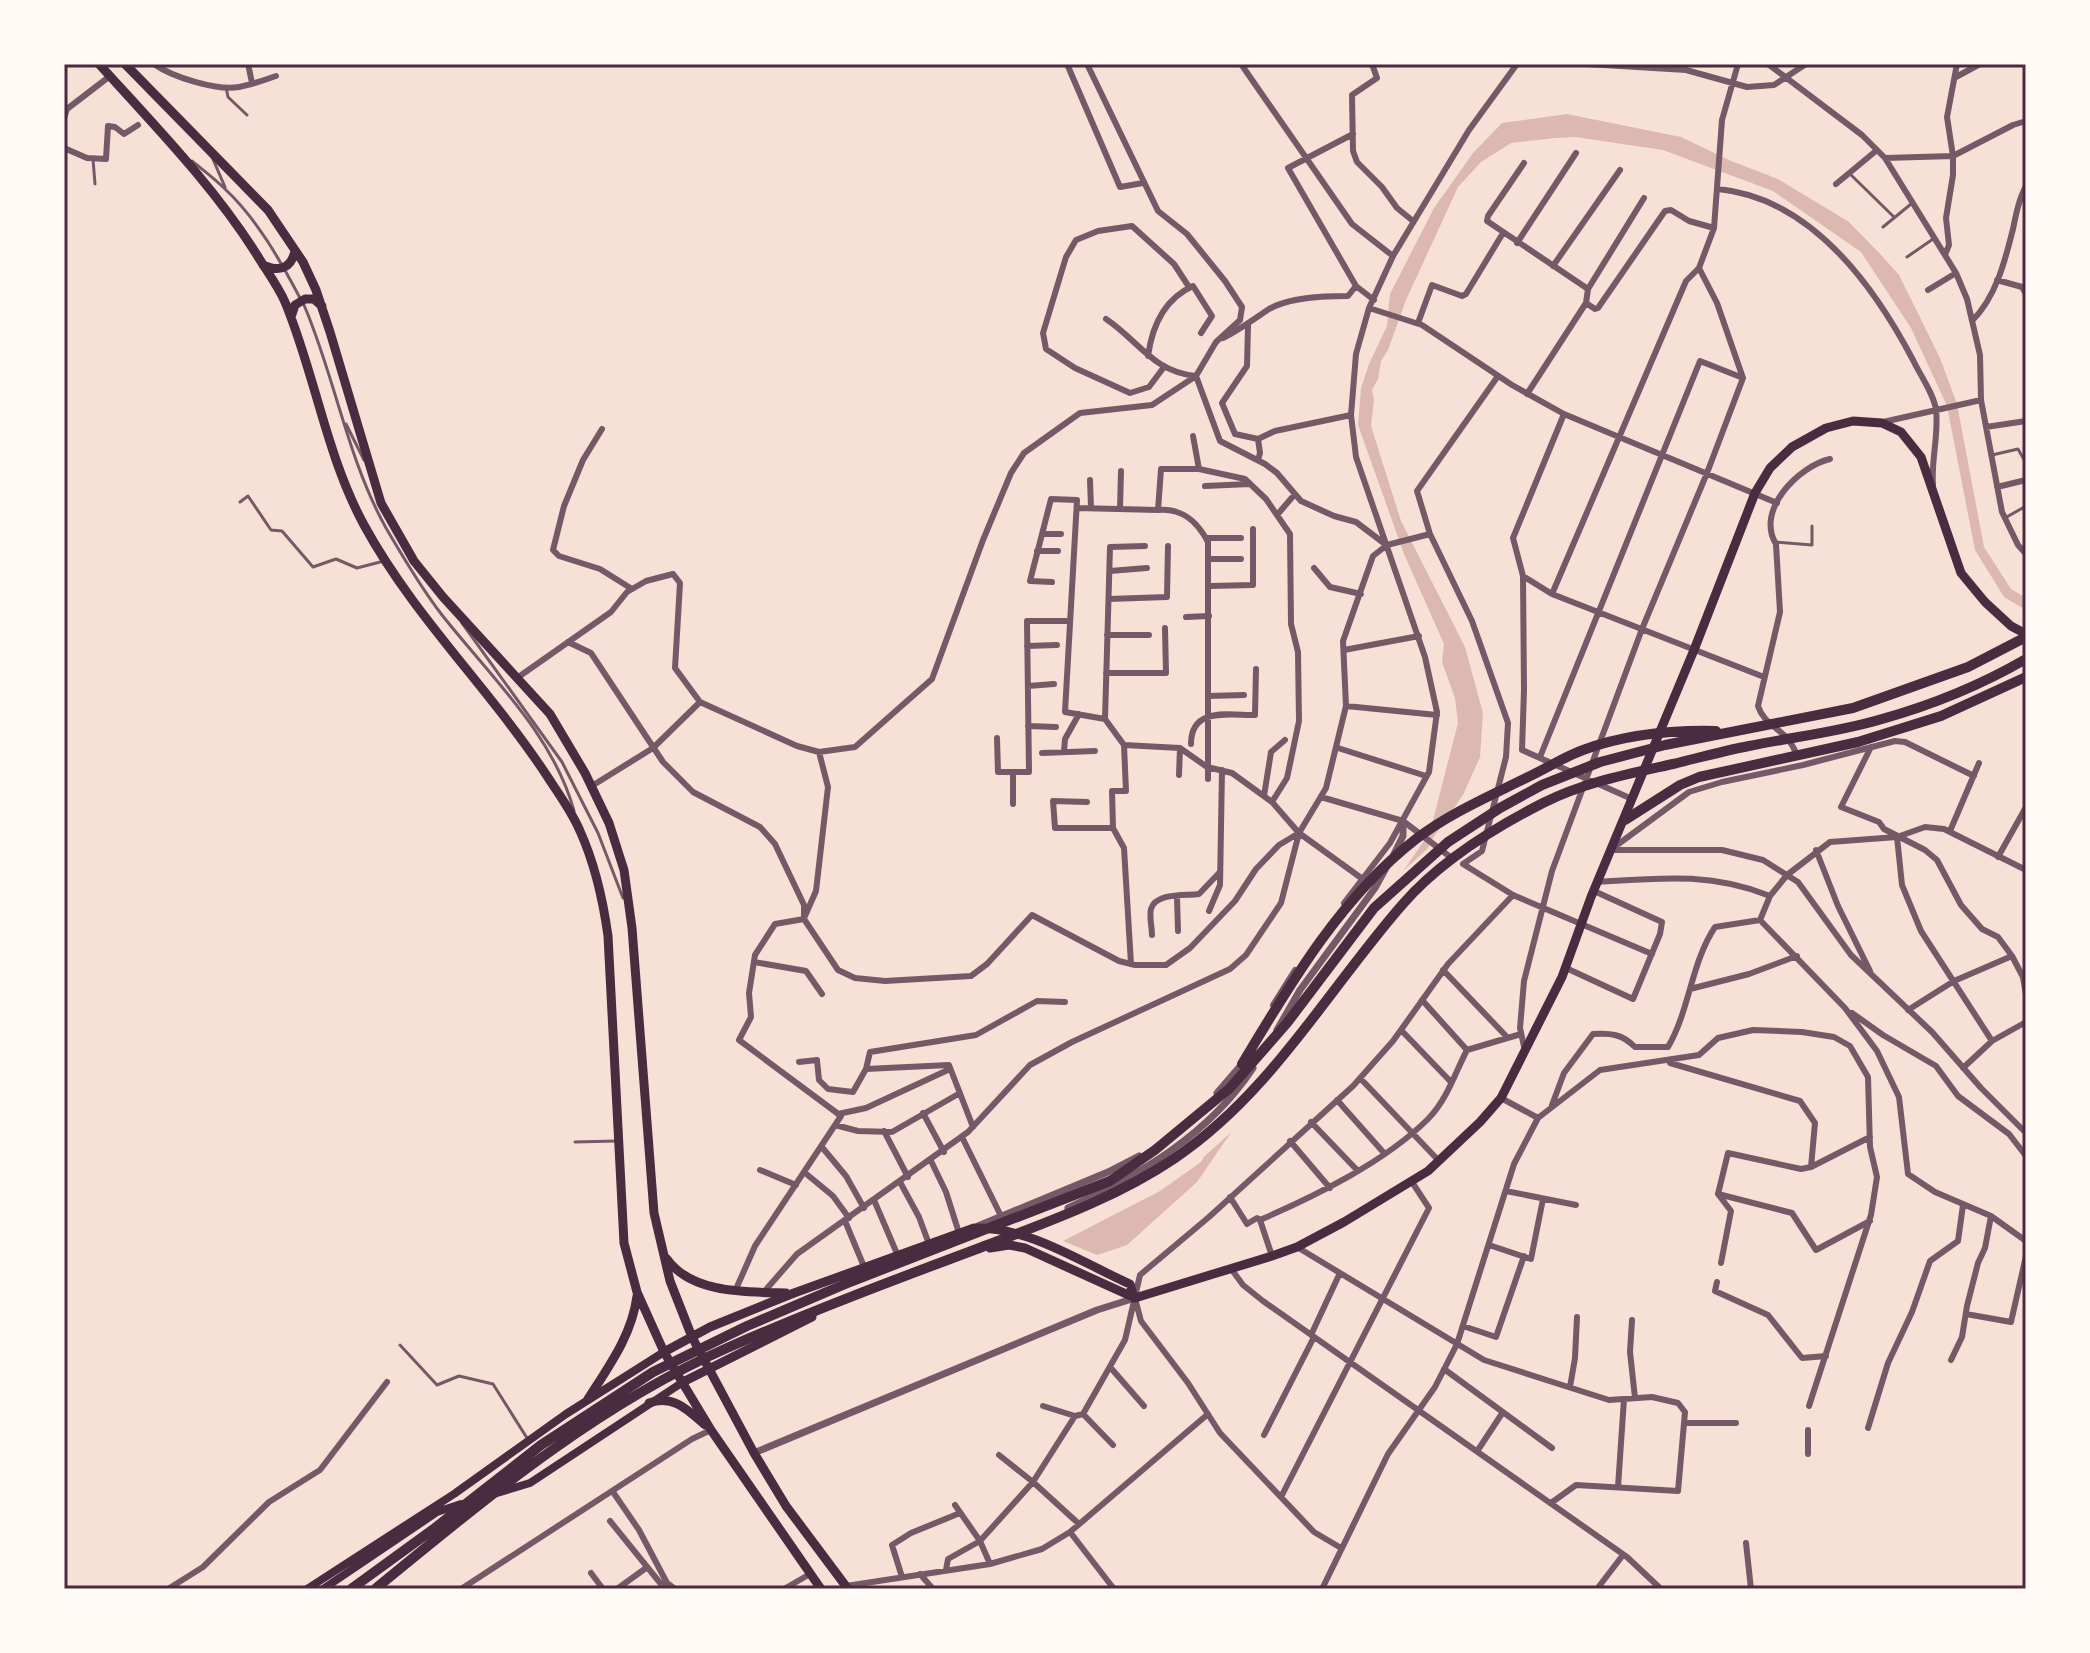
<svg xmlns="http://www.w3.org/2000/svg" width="2090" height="1653" viewBox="0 0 2090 1653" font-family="'Space Grotesk',sans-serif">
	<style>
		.water { fill: #dcb8b0 }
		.pier { fill: #f7e1d7 }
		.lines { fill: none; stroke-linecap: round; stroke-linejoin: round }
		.service { stroke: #755966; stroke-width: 3 }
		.minor { stroke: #755966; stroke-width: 6 }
		.tertiary { stroke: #755966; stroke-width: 7 }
		.secondary { stroke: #4a2c40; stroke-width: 8 }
		.primary { stroke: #4a2c40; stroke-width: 9 }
		.trunk { stroke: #4a2c40; stroke-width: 10 }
		.neatline { fill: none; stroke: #4a2c40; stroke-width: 3 }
	</style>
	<rect width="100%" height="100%" fill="#f7e1d7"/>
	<!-- water -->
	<path class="water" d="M1567 114 1681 137 1731 161 1778 179 1849 222 1882 256 1899 275 1940 358 1957 404 1984 547 2011 589 2026 598V610L2004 597 1975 550 1947 406 1911 328 1861 252 1773 191 1663 150 1575 137 1555 138 1511 143 1481 162 1458 187 1406 300 1388 350 1381 361 1378 379 1372 390 1374 400 1371 426 1401 521 1465 647 1483 713 1480 757 1463 795 1433 838 1413 879 1301 1031 1197 1182 1127 1245 1097 1255 1063 1241 1160 1191 1201 1162 1257 1062 1369 921 1430 832 1458 723 1455 698 1442 662 1444 644 1404 554 1358 425 1361 388 1369 364 1387 326 1390 294 1434 208 1473 153 1502 123Z"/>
	<!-- pier -->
	<path class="pier" d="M1438 839 1416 881 1390 913 1244 1121 1199 1161 1161 1185 1198 1159 1254 1060 1366 918 1390 883Z"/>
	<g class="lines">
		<!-- service -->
		<path class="service" d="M226 87 228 97 247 115
			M212 157 225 187
			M93 159 95 184
			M192 161C203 170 215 179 225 189 257 219 280 260 300 298
			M1849 173 1894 217
			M1883 227 1911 204
			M1907 257 1933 239
			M304 305C335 377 347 458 386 528 403 557 421 588 442 615 490 676 553 734 574 811
			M346 424 364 460
			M1992 455 2018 449 2026 463
			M240 502 248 496 271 530 282 531 313 567 336 559 357 568 384 561
			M2005 518 2026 506
			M1775 542 1812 545V526
			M462 623 562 762 598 833 623 898
			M575 1142 616 1141
			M400 1345 437 1385 459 1376 493 1384 527 1438"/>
		<!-- minor -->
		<path class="minor" d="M154 64C172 77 217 91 239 87 251 85 264 80 276 76
			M248 64 252 83
			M1067 64 1120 187 1143 183
			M1087 64 1158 211 1187 234 1225 281 1242 307 1240 320 1216 342 1196 376 1220 441 1265 464 1277 473 1301 501 1334 516 1356 522 1385 544
			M1241 64 1352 224 1393 256
			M1372 64 1377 78 1352 95 1353 151 1357 162 1382 187 1397 208 1413 221
			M1587 64 1686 70 1747 87 1774 85 1806 64
			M1768 64 1862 135 1885 158 1956 273 1967 299 1980 355 1981 400 2002 512 2018 545 2026 554
			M1956 77 1980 64
			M64 118 67 109 110 76
			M1353 134 1288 168 1356 286 1374 300
			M64 148 87 158 106 159 108 126 115 127 124 134 138 125
			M1885 158 1953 156 2013 125 2026 121
			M1524 163 1488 216 1487 221 1588 289 1586 303 1527 394
			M1836 184 1877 150
			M1718 189C1811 198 1873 284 1913 360 1920 375 1934 394 1936 410 1939 434 1931 460 1933 484
			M1517 243 1576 153
			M1945 255 1949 245 1946 218 1953 175V156L1947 117 1957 64
			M1553 266 1620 170
			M1997 280 2022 287 2026 294
			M1588 289 1644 198
			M1928 290 1956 273
			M1586 303 1595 309 1598 308 1665 211 1671 210 1689 221 1714 228
			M1369 308 1422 325 1512 385 1564 414 1777 503
			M1106 319C1139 341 1153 372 1196 376
			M1972 321C1996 297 2005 261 2013 229 2016 214 2019 199 2026 186
			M1418 323 1432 285 1462 296 1466 294 1503 233
			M1248 326 1247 366 1222 403 1235 434 1258 439 1260 453 1258 460
			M1223 338C1239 330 1251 321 1266 311 1286 297 1324 296 1348 296L1356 286
			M1148 356C1152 327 1164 299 1193 286L1212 316 1201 333
			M1164 367 1149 387 1130 393 1075 368 1046 349 1043 333 1066 257 1076 240 1098 231 1132 226 1174 264 1189 287
			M1564 414 1513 538 1523 576 1524 690 1522 750 1632 799
			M1883 422 1981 400
			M1986 427 2026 421
			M602 429 583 460 564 506 553 550 559 556 600 569 632 589
			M1193 436 1199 469 1245 479 1266 499 1290 534 1291 624 1298 652 1299 721 1287 778 1272 802
			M1258 439 1275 431 1351 415
			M1090 480 1091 508
			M1205 486 1250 484
			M1997 487 2026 480
			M1077 508 1158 510 1161 469H1199
			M1120 509 1121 471
			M1158 510C1182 508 1197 521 1208 542V779
			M1277 515 1295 494
			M1042 534H1061
			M1206 538H1241
			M1037 551H1058
			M1209 559H1241
			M1314 568 1330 587 1361 594
			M1110 571 1147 568
			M1523 576 1552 594 1764 677
			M1052 582 1030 581 1051 499 1077 500 1065 712 1105 719 1124 745 1180 748 1207 767 1232 773 1272 802 1299 833 1364 880
			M1210 586 1253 585V529
			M1552 594 1686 281 1699 268 1714 228 1722 120 1738 64
			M1109 599 1167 597 1168 546
			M1186 617 1209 616
			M1107 635H1149
			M568 642 591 653 663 762 693 792 760 827 775 844 804 905V919L838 970 855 978 885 981 971 976 987 964 1032 915 1119 961 1135 965H1166L1190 948 1235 901 1256 869 1279 845 1299 833
			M1027 646 1057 645
			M1344 650 1419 636
			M1106 673H1166L1165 628
			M517 678 611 612 627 592 646 581 673 574 680 583 675 668 700 702 797 746 819 752 855 747 932 679 983 540 1011 473 1024 453 1080 413 1152 405 1196 376
			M1028 686 1054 684
			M1208 696 1244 695
			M1346 706 1437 715
			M1105 719 1110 547 1145 546
			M1028 726 1056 727
			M997 738 998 772H1029L1027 621H1070
			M1191 744C1191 707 1228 715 1255 715L1256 669
			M1871 747 1841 807 1879 822 1884 829 1925 850 1937 860 1961 905 1982 929 1998 937 2012 956 2023 977 2026 995
			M1338 748 1426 776
			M1064 751 1065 739 1079 714
			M1042 753 1095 751
			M1797 755C1786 727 1765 728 1758 706L1780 612 1776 544C1755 510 1799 466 1830 459
			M1540 757 1700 361 1743 378
			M1179 775 1180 748
			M595 784 653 748 700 702
			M1264 796 1271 752 1285 740
			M1321 797 1403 821 1453 859
			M1087 802 1053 801 1055 828H1113L1112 791H1126L1124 745
			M1013 804V772
			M1113 828 1124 848 1131 964
			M1950 831 1979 763
			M1897 837 1902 885 1921 931 1992 1041
			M1613 848 1689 792 1722 782 1803 765 1895 741 1905 742 1974 776
			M1610 850H1722L1763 860 1798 882 1851 955 1932 1032 1981 1088 2026 1133
			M1816 850 1838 906 1870 971
			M1998 857 2026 807
			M1463 864 1482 851 1506 757 1508 723 1472 621 1430 534 1417 491 1498 376
			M1463 864 1513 895 1652 954
			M1597 882C1659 878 1711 872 1770 896
			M1177 897 1178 931
			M1344 903 1390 843 1429 772 1437 712 1425 657 1356 457 1351 415 1356 354 1369 308 1393 256 1469 130 1517 64
			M1209 911 1220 885 1222 770
			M805 916 816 891 828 787 819 752
			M1760 920 1845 1008 1877 1051 1899 1097 1908 1174 1935 1192 1991 1216 2026 1241
			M1152 935C1152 927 1149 916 1151 909 1156 892 1186 896 1199 894L1220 872
			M754 962 806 971 822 994
			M1566 968 1633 999 1660 934 1662 922 1594 891
			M1443 970 1507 1037
			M1690 989 1749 974 1797 956
			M1422 1000 1467 1050
			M1273 1005 1295 970
			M1908 1010 1954 981 2012 956
			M1852 1013 1883 1035 1936 1066 1958 1096 2009 1134 2026 1156
			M1401 1030 1451 1082
			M1525 1051 1520 1028 1524 981 1552 871 1642 629 1707 473 1743 378 1717 303 1699 268
			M799 1062 817 1060 819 1080 828 1089 853 1092 866 1069 870 1052 976 1035 1037 1001 1065 1002
			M1670 1063 1800 1101 1815 1123 1811 1167 1870 1137
			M1963 1068 1992 1041 2026 1022
			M866 1069 949 1065 973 1127
			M1360 1078 1439 1161
			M1501 1098 1538 1118
			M1337 1100 1384 1153
			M1552 1105 1564 1073 1593 1034C1611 1033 1622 1034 1635 1047H1668C1690 1009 1691 963 1715 927L1760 920 1770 896 1787 875 1830 842 1897 837 1925 827 1944 829 2026 870
			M923 1113 944 1152
			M838 1114 866 1108 950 1069
			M1311 1122 1357 1170
			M835 1125 858 1131 892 1132 960 1093
			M884 1131 908 1177
			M962 1137 1002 1218
			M1290 1141 1330 1188
			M821 1146 846 1176 864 1208
			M931 1161 946 1192 959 1233
			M1811 1167 1801 1169 1728 1153 1718 1194 1792 1213 1816 1250 1870 1221
			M760 1170 796 1185
			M804 1172 833 1196 849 1218
			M900 1182 919 1217 929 1244
			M1506 1191 1576 1205
			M1718 1194 1731 1211 1721 1263
			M1230 1197 1247 1224 1257 1218 1260 1220
			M874 1200 898 1256
			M845 1221 865 1269
			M1489 1245 1531 1259 1543 1199
			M1297 1247 1484 1360 1609 1400 1652 1397 1678 1403 1685 1412 1678 1491 1576 1485 1551 1503
			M1272 1256 1260 1220C1315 1196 1385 1162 1428 1119 1447 1100 1455 1073 1467 1050L1521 1034
			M1232 1270 1243 1285 1263 1301 1627 1557 1661 1589
			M1717 1282 1715 1291 1768 1315 1802 1358 1826 1356
			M736 1289 755 1246 841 1116 739 1040 751 1017 749 993 755 955 775 924 804 919
			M763 1293 797 1254 968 1132 1030 1065 1072 1042 1230 969 1246 955 1281 903 1299 833 1326 788 1346 706 1343 641 1373 556 1387 545 1430 534
			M1136 1302 1141 1321 1188 1383 1220 1433 1314 1532 1341 1548
			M1966 1314 2011 1322 2026 1256
			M1632 1320 1630 1352 1635 1398
			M1463 1326 1496 1337 1524 1256
			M1311 1335 1339 1275
			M1951 1360 1962 1337 1967 1306 1978 1263 1985 1248 1991 1216
			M1110 1367 1144 1406
			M1444 1369 1552 1448
			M1570 1387 1575 1358 1577 1317
			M1043 1406 1075 1416
			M1083 1414 1113 1445
			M1685 1423H1736
			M1868 1428 1888 1363 1912 1312 1930 1261 1958 1241 1963 1205
			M1808 1430V1454
			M1264 1435 1314 1337
			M1478 1450 1503 1412
			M999 1455 1033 1482 1079 1524
			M1618 1487 1624 1399
			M613 1492 639 1530 667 1583 675 1589
			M1281 1497 1429 1208 1412 1182
			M610 1521 665 1589
			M1070 1532 1114 1589
			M1746 1543 1751 1589
			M990 1564 980 1541 1033 1482 1075 1416 1083 1414 1125 1340 1140 1275 1209 1217 1353 1086 1393 1041 1448 964 1513 895
			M946 1570 948 1559 980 1541 955 1505
			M591 1573 603 1589
			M920 1574 933 1589
			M902 1577 892 1545 911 1533 960 1513
			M846 1586 990 1564 1042 1549 1070 1532 1208 1414
			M168 1589 203 1567 269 1502 320 1470 387 1382
			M461 1589 692 1439 711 1430
			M617 1589 646 1568
			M784 1589 810 1574
			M1322 1589 1388 1454 1435 1387 1457 1344 1514 1164 1538 1118 1600 1070 1699 1055 1718 1038 1753 1030 1802 1032 1834 1037 1850 1046 1868 1077 1870 1147 1877 1177 1871 1215 1809 1406
			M1597 1589 1623 1555"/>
		<!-- tertiary -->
		<path class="tertiary" d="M1394 854 1403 836V821
			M1277 1030 1300 990 1375 888 1386 868
			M1217 1093 1242 1064
			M1068 1208C1140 1174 1208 1136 1253 1068
			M978 1226 1108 1172 1139 1156
			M754 1453 1097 1310 1135 1298"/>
		<!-- secondary -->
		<path class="secondary" d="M497 1493 530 1483 683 1382
			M307 1589 454 1494 566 1414 664 1352
			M323 1589 437 1512 461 1504"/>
		<!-- primary -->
		<path class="primary" d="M99 64C154 125 213 185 257 255 266 270 278 286 285 302 315 374 326 455 364 525 414 617 492 691 549 779 560 796 572 812 580 831 595 864 603 900 608 936L624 1243 637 1292 664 1352 711 1430 821 1589
			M125 64 268 210 303 262 316 290 330 332 381 503 414 561 443 597 550 714 585 773 609 823 624 870 632 928 654 1213 670 1281 692 1337 754 1453 786 1506 848 1589
			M263 265C279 272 291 269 295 251
			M291 317 295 305 305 299H314L322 306
			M990 1248 1009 1245 1025 1248 1135 1298 1272 1256 1297 1247 1344 1222 1428 1171 1480 1122 1501 1098 1562 977 1591 897 1694 650 1755 493 1770 468 1792 447 1826 428 1853 421 1882 423 1901 432 1921 457 1961 573 1985 602 2011 626 2026 634
			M667 1259C692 1294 747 1292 786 1293
			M664 1352 710 1327 794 1293 974 1228C1030 1227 1080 1262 1130 1284L1134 1298
			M683 1382 812 1317
			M588 1399C609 1366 632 1335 637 1296
			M649 1403C673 1394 688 1410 705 1425"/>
		<!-- trunk -->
		<path class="trunk" d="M1625 820 1680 785 1699 777 1858 742 1941 716 2026 677
			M1242 1064C1290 984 1341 897 1416 839 1450 813 1490 796 1528 777 1547 768 1564 757 1583 750 1624 735 1673 730 1716 731
			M351 1589 435 1528 541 1445 653 1372 747 1326 850 1282 1110 1181 1155 1150 1230 1088 1287 1023 1374 908 1448 842 1500 808 1542 785 1600 762 1665 745 1853 708 1968 667 2026 637
			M375 1589C484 1500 597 1405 727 1348 813 1310 902 1277 990 1244 1053 1220 1119 1196 1175 1158 1271 1093 1327 991 1402 905 1439 862 1492 829 1543 803 1585 782 1628 774 1673 764 1698 758 1723 751 1749 746 1793 737 1839 732 1882 719 1932 705 1981 685 2026 659"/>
	</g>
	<!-- border -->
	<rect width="2090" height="1653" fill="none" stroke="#fffaf5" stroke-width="132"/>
	<rect x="66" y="66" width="1958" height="1521" class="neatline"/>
</svg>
